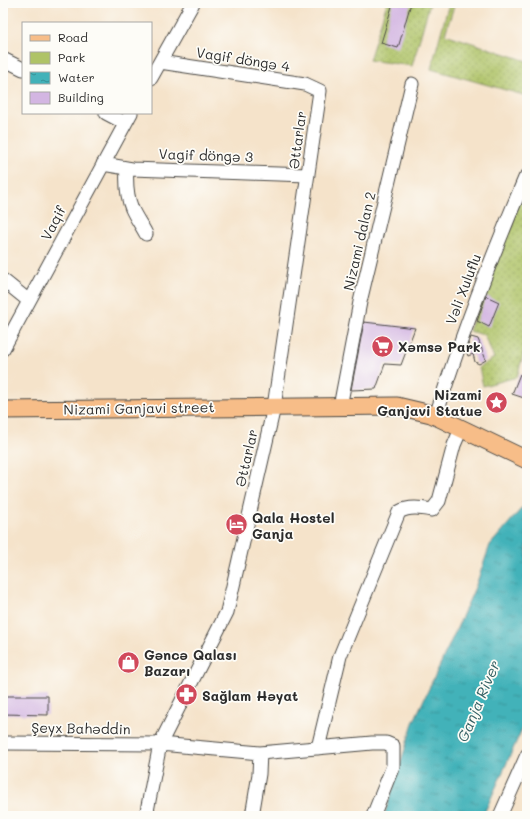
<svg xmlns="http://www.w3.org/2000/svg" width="530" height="819" viewBox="0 0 530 819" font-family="Mali,sans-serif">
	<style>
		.green { fill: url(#green-dots); stroke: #6d7749 }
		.water { fill: url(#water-ripples); stroke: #366e72 }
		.building { fill: #d3b6e2 }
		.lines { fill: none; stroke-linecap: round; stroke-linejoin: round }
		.minor-casing { stroke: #494743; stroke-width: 15 }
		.major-casing { stroke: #494743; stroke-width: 19 }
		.minor { stroke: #fff; stroke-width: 13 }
		.major { stroke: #f7bd88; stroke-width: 17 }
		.labels { text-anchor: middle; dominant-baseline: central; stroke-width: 3.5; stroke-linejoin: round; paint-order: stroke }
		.street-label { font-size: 14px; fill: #2b2b2b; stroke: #fdfcf7 }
		.poi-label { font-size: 14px; font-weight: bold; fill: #2b2b2b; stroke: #fdfcf7; text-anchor: start }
		.water-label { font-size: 15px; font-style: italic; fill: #346164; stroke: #fdfcf7 }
	</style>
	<defs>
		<pattern id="green-dots" width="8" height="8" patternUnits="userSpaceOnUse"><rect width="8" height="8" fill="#afc367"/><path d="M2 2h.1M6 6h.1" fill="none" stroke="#8f9f55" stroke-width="1.8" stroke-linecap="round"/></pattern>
		<pattern id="water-ripples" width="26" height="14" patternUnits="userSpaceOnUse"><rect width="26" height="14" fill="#42b2b9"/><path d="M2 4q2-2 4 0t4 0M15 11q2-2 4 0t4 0" fill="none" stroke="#379197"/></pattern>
	</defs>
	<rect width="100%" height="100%" fill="#fdfcf7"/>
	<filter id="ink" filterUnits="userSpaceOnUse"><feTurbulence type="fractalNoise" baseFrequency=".025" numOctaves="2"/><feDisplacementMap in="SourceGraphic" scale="8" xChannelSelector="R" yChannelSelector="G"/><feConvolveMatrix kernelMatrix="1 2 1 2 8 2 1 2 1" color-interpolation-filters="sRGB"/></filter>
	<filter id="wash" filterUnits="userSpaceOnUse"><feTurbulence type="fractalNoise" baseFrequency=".012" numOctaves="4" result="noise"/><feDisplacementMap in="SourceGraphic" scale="16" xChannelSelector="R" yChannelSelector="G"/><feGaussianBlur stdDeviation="0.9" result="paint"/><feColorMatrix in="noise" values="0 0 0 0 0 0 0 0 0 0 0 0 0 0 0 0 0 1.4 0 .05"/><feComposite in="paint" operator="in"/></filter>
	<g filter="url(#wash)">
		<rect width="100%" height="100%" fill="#f5e3ca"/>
		<!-- green -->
		<path class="green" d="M387 3H430L412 66 369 60Z
			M449 3H455L445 34 527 61V96L431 69Z
			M527 180V341L517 377 483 386 479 367 494 358 484 335 469 331Z"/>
		<!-- water -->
		<path class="water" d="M527 502V718L483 816H384L413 723 457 628 476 585 490 545Z"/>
		<g id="blocks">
			<!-- building -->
			<path class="building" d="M393 3H411L398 48 381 43Z
				M486 296 499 302 489 327 477 321Z
				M364 322 415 328 401 365 385 364 376 389 351 390Z
				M471 337 478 339 486 360 479 364 475 362 473 354 468 356 466 351Z
				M520 374 527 377V399L512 394Z
				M3 696H48V715L3 714Z"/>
		</g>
	</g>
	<g filter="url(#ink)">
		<use href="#blocks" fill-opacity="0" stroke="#494743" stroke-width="1"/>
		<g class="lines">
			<defs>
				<path id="minor" d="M3 59 23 69
					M151 78 193 3
					M106 113 125 123
					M103 164 132 169 308 175
					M127 168C126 181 127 197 132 209 136 218 142 226 146 234
					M3 280 29 301
					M3 349 131 113
					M340 407 360 302 412 84
					M436 416C461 335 492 256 525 178L527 176
					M3 743 160 744 260 753 372 743H386L393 746V766L373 816
					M318 748 340 656 399 512C409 506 421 508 432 510L439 501 454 445 461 429
					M146 816 160 744 227 612 274 407 320 91 305 84 160 62
					M252 816 259 774 260 753
					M500 816 527 755"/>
				<path id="major" d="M3 410 397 406 431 414 527 460"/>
			</defs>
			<!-- minor casing -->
			<use href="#minor" class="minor-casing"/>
			<!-- major casing -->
			<use href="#major" class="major-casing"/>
			<!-- minor -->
			<use href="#minor" class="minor"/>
			<!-- major -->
			<use href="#major" class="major"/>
		</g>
	</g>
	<!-- icons -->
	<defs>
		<symbol id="supermarket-disc" viewBox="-11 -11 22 22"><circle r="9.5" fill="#d1495b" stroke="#fdfcf7"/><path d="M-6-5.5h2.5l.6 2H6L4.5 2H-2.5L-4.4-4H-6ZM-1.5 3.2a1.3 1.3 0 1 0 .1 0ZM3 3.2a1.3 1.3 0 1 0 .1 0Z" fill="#fff"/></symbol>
		<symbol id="sight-disc" viewBox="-11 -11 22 22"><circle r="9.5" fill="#d1495b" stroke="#fdfcf7"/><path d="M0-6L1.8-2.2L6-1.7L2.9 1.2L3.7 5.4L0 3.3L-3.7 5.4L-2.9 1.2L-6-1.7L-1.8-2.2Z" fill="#fff"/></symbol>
		<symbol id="hotel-disc" viewBox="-11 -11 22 22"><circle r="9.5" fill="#d1495b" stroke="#fdfcf7"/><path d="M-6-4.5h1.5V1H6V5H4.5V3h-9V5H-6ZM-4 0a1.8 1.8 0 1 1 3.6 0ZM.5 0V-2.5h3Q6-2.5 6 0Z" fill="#fff"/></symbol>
		<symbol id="shop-disc" viewBox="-11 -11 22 22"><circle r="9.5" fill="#d1495b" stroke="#fdfcf7"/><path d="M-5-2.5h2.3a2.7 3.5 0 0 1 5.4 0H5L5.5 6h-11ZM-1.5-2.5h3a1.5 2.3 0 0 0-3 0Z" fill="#fff"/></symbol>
		<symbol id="pharmacy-disc" viewBox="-11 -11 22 22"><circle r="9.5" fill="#d1495b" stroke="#fdfcf7"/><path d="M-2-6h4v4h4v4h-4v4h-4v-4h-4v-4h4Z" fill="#fff"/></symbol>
	</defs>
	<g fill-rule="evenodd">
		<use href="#supermarket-disc" x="370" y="334" width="25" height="25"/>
		<use href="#sight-disc" x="484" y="390" width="25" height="25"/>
		<use href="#hotel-disc" x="224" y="512" width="25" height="25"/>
		<use href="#shop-disc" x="116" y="650" width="25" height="25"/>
		<use href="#pharmacy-disc" x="174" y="682" width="25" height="25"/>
	</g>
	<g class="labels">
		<!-- street labels -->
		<g class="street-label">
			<text transform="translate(243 59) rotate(9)">Vagif döngə 4</text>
			<text transform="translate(297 140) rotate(-82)">Əttarlar</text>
			<text transform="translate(206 155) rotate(2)">Vagif döngə 3</text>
			<text transform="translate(53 223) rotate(-62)">Vaqif</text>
			<text transform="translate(359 241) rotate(-77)">Nizami dalan 2</text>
			<text transform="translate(463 289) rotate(-69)">Vəli Xuluflu</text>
			<text transform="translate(139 408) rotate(-1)">Nizami Ganjavi street</text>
			<text transform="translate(246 458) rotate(-77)">Əttarlar</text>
			<text transform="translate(81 728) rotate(1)">Şeyx Bahəddin</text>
		</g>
		<!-- poi labels -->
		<g class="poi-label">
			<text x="398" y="346">Xəmsə Park</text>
			<text x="482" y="394" text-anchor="end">Nizami<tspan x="482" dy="16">Ganjavi Statue</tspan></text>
			<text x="252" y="517">Qala Hostel<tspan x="252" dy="16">Ganja</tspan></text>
			<text x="144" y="654">Gəncə Qalası<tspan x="144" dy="16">Bazarı</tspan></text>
			<text x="202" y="695">Sağlam Həyat</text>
		</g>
		<!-- water labels -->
		<g class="water-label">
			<text transform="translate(478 701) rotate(-67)">Ganja River</text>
		</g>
	</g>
	<!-- margin -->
	<rect width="530" height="819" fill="none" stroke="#fdfcf7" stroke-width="16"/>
	<!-- legend -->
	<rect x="22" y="22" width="130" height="92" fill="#fdfcf7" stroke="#a9a8a5"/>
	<rect x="30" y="35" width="20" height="6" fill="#f7bd88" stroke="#a9a8a5"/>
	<text x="58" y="42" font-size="12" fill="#2b2b2b">Road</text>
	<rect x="30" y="52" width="20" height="12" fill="#afc367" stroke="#a9a8a5"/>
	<text x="58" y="62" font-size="12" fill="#2b2b2b">Park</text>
	<rect x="30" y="72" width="20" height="12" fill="url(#water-ripples)" stroke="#a9a8a5"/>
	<text x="58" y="82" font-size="12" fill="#2b2b2b">Water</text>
	<rect x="30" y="92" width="20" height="12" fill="#d3b6e2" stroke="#a9a8a5"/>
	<text x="58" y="102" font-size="12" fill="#2b2b2b">Building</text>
</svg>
